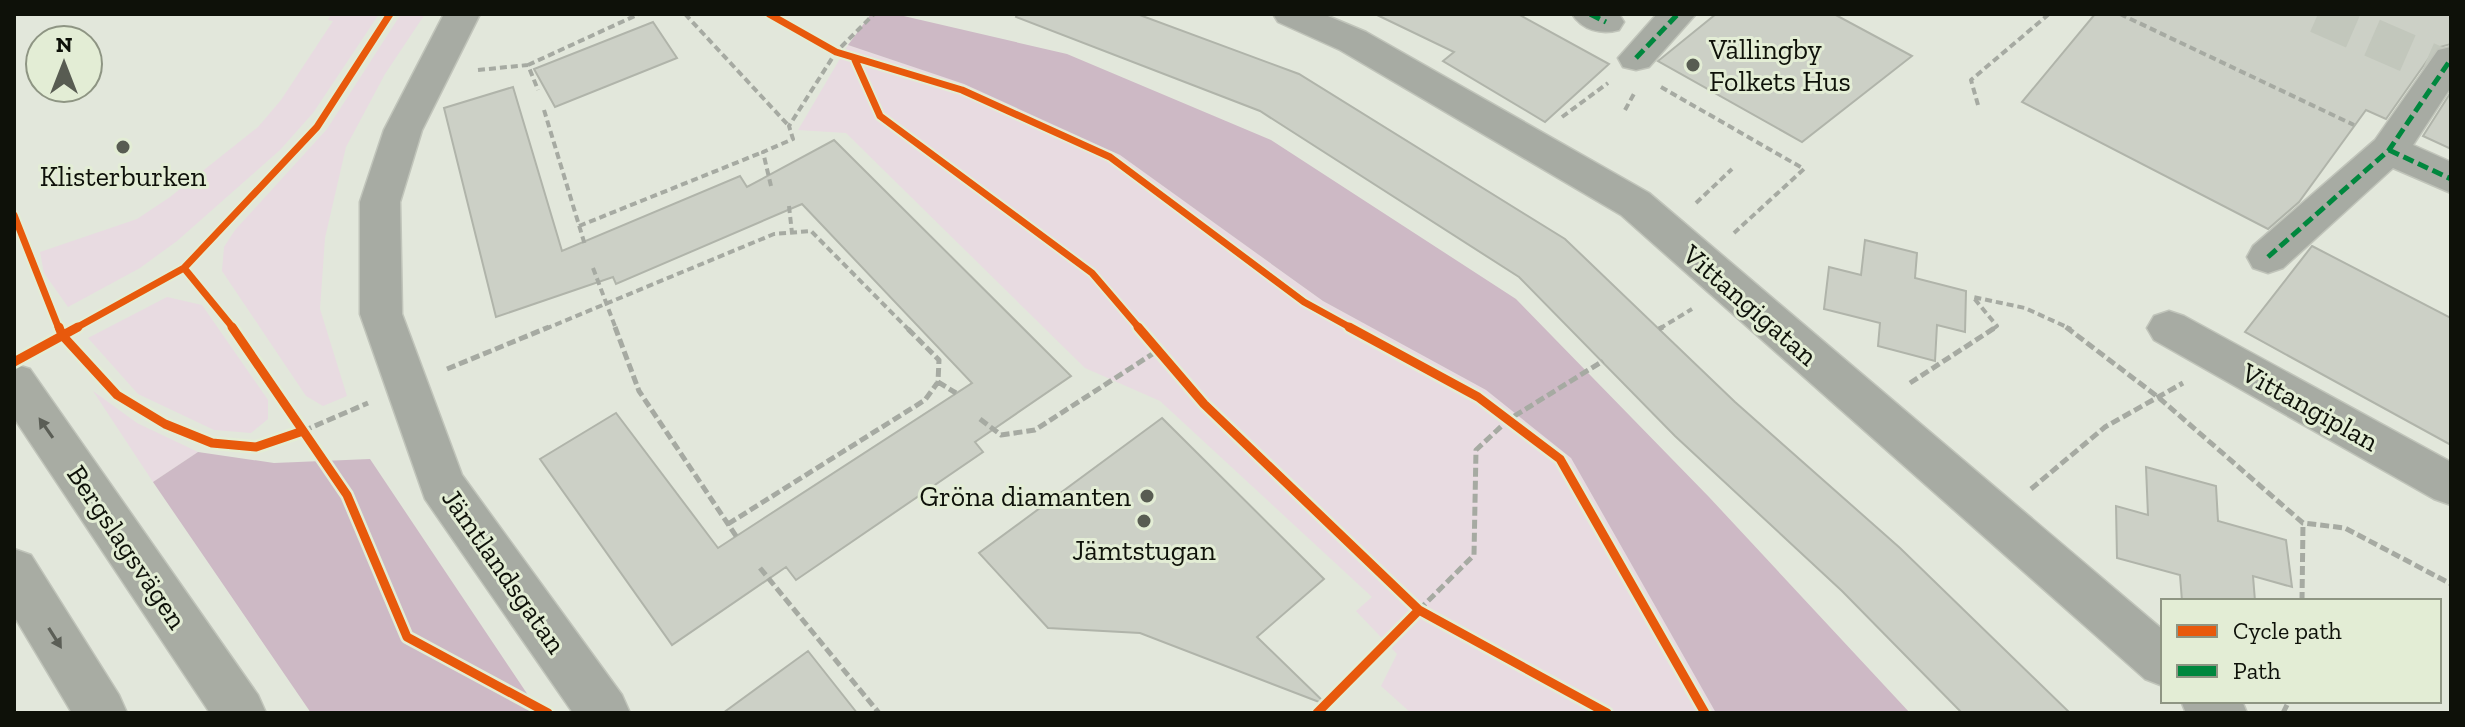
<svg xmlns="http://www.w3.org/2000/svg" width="2465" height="727" viewBox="0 0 2465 727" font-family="'Zilla Slab',serif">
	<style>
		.green { fill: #e8dbe1 }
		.forest { fill: #cdb9c5 }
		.building { fill: #ccd0c6; stroke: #b0b4aa; stroke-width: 2 }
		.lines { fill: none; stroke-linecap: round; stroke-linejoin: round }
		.minor-tunnel { stroke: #c2c7bc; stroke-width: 39; stroke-dasharray: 39 20; stroke-linecap: butt }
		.minor-casing { stroke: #c0c4ba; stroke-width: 3 }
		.major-casing { stroke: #c0c4ba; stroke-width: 3 }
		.path-far1 { stroke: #a6aaa2; stroke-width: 4; stroke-dasharray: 7 4; stroke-linecap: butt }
		.path { stroke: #a6aaa2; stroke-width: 5; stroke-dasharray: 9 4; stroke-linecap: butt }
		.minor { fill: #a7aba3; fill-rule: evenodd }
		.major { fill: #a8aca3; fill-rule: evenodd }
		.quiet { stroke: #00873e; stroke-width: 5; stroke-dasharray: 11 5; stroke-linecap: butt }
		.cycleway-far1-casing { stroke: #e3edd5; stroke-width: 11 }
		.cycleway-casing { stroke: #e3edd5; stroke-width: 14 }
		.cycleway-far1 { stroke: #e8590c; stroke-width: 7 }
		.cycleway { stroke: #e8590c; stroke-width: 9 }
		.oneway { fill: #5b5e56 }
		.poi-dot { fill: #585c52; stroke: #e3edd5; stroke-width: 3 }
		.labels { text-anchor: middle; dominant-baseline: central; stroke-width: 6; stroke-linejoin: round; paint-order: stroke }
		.poi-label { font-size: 28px; fill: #0e1109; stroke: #e3edd5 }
		.street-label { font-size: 28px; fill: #0e1109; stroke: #e3edd5 }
	</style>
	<rect width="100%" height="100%" fill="#e2e7db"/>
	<!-- green -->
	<path class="green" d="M331 14H379L313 113 280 150 177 241 140 268 68 307 44 273 40 252 137 219 170 197 258 127 281 100 333 21 328 20Z
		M401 14H425L385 74 346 147 325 238 320 309 347 396 323 406 306 396 222 271 224 247 235 230 327 129Z
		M848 45 964 84 1120 155 1323 301 1486 390 1571 458 1716 713H1411L1381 686 1397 654 1356 611 1372 597 1160 401 1085 368 846 133 798 130Z
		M167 297 202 305 268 400V419L251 433 214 430 138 394 88 338Z
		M93 391 137 423 198 452 153 482Z"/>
	<!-- forest -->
	<path class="forest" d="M871 14H895L1067 54 1271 140 1516 299 1709 497 1910 713H1716L1571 458 1486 390 1323 301 1120 155 964 84 848 45Z
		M198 452 274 463 370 459 540 713H311L153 482Z"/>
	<!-- building -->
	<path class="building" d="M1017 14H1137L1299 74 1565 239 1735 402 1900 548 2070 713H1962L1842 591 1675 436 1519 277 1260 111 1016 17Z
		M1375 14H1518L1609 64 1545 122 1443 61 1454 52Z
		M1716 14H1834L1912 56 1802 142 1658 61Z
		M2095 14H2451V44L2436 48 2386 119 2366 110 2299 202 2268 229 2022 102Z
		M653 22 677 58 555 107 534 69Z
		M513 87 562 251 740 176 747 187 834 140 1071 376 975 442 983 452 796 580 786 567 672 645 540 459 616 413 718 548 972 383 802 204 616 284 613 277 496 317 444 108Z
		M2451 92V149L2423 136Z
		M1865 240 1917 253 1915 278 1966 291 1965 332 1937 325 1935 361 1878 346 1880 323 1824 309 1829 267 1861 275Z
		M2312 246 2451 318V445L2245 332Z
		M1162 418 1324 579 1257 637 1327 705 1140 633 1048 628 979 553Z
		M2146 467 2216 486 2218 521 2286 540 2292 587 2253 576 2255 601H2182L2180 575 2117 558 2116 506 2148 515Z
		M808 651 857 713H723Z"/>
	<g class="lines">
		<!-- minor-tunnel -->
		<path class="minor-tunnel" d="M2318 14 2444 69"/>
		<defs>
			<path id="minor" d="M444 14H480L422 130 400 202 402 314 462 475 622 695 630 713H573L425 499 360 314V202L384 130Z
				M1273 14H1323L1366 32 1649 193 2163 630V686L2145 679 1621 215 1340 50 1278 22Z
				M1572 14H1619L1624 22 1619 30C1601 35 1582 30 1572 14Z
				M1657 14H1696L1649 67 1636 70 1623 67 1618 58Z
				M2451 47V87L2413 145 2451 162V193L2393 168 2283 268 2268 273 2253 268 2247 257 2253 246 2375 140 2438 50Z
				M2169 311 2184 316 2451 462V505L2434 499 2154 340 2147 328 2154 316Z
				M2181 701H2242L2247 713H2186Z"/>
			<path id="major" d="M14 364 30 369 258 695 266 713H210L14 418Z
				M14 549 31 555 119 695 127 713H72L14 616Z"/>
		</defs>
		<!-- minor casing -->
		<use href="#minor" class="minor-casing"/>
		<!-- major casing -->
		<use href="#major" class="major-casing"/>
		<!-- path-far1 -->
		<path class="path-far1" d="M685 14 789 126
			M2120 14 2354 125
			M528 65 639 14
			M478 70 528 65 538 90
			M1661 87 1804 169 1734 233
			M1978 105 1971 80 2049 14
			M544 110 585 245
			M1625 110 1635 92
			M1562 117 1608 83
			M771 186 763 152 793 139 789 126 836 52 874 14
			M1696 203 1732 169
			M789 206 792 233
			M579 226 763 152
			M593 268 616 329
			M545 329 774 234 811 231 908 329
			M1659 329 1692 309
			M1993 329 1997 326 1973 297 2025 308 2071 329"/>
		<!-- path -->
		<path class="path" d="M615 327 639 391 738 539
			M2066 327 2158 397 2303 523 2345 528 2451 584
			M1659 329 1663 327
			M447 369 549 327
			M938 382 956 393
			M1910 383 1996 327
			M980 419 1001 435 1035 430 1157 351
			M303 431 368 403
			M2031 489 2105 427 2183 383
			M728 524 925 400 938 382 939 360 906 327
			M760 568 879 713
			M2302 601 2303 523
			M1419 610 1474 555 1476 450 1508 420 1603 361
			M2283 713 2289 701"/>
		<!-- minor -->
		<use href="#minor" class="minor"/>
		<!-- major -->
		<use href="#major" class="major"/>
		<!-- quiet -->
		<path class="quiet" d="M1590 14 1606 22
			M1636 58 1678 14
			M2389 150 2451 179
			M2268 257 2389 150 2451 59"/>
		<defs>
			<path id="cycleway-far1" d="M769 14 836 52 962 90 1110 157 1304 302 1353 329
				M855 60 880 116 1092 273 1140 329
				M14 215 59 329
				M184 268 234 329
				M74 329 184 268 317 127 390 14"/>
			<path id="cycleway" d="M59 327 62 335 117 395 165 424 212 443 256 447 303 431
				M232 327 347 495 407 637 548 713
				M1138 327 1204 404 1419 610 1607 713
				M1349 327 1478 397 1560 459 1705 713
				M14 362 78 327
				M1317 713 1419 610"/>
		</defs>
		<!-- cycleway-far1 casing -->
		<use href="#cycleway-far1" class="cycleway-far1-casing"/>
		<!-- cycleway casing -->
		<use href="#cycleway" class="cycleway-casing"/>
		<!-- cycleway-far1 -->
		<use href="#cycleway-far1" class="cycleway-far1"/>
		<!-- cycleway -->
		<use href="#cycleway" class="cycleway"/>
	</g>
	<!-- one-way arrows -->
	<defs><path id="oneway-solid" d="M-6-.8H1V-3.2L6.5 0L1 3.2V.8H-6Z" transform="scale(2)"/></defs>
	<g class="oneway">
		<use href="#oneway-solid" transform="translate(46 428) rotate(-125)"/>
		<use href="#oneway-solid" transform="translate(55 638) rotate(58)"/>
	</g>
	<!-- markers -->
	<g class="poi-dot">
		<circle cx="1693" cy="65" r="8"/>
		<circle cx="123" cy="147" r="8"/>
		<circle cx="1147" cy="496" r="8"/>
		<circle cx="1144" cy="521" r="8"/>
	</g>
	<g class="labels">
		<!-- poi labels -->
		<g class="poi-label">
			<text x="1709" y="49" text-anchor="start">Vällingby<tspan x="1709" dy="32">Folkets Hus</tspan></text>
			<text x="123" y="176">Klisterburken</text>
			<text x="1131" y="496" text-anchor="end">Gröna diamanten</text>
			<text x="1144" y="550">Jämtstugan</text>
		</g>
		<!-- street labels -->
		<g class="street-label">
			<text transform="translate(1750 305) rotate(41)">Vittangigatan</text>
			<text transform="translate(2310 407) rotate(29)">Vittangiplan</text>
			<text transform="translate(127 547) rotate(56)">Bergslagsvägen</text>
			<text transform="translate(504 571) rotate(55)">Jämtlandsgatan</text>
		</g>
	</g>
	<!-- border -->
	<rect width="2465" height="727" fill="none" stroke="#0e1109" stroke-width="32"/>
	<!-- legend -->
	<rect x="2161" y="599" width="280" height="104" fill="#e3edd5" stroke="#8e9583" stroke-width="2"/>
	<rect x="2177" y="625" width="40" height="12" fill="#e8590c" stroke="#8e9583" stroke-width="2"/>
	<text x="2233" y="639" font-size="24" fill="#0e1109">Cycle path</text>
	<rect x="2177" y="665" width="40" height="12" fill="#00873e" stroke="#8e9583" stroke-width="2"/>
	<text x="2233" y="679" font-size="24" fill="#0e1109">Path</text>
	<!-- north arrow -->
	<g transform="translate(64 64)"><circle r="38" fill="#e3edd5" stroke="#8e9583" stroke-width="2"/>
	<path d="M0-6L14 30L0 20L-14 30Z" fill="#585c52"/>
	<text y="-12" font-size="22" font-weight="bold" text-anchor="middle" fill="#0e1109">N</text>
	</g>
</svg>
